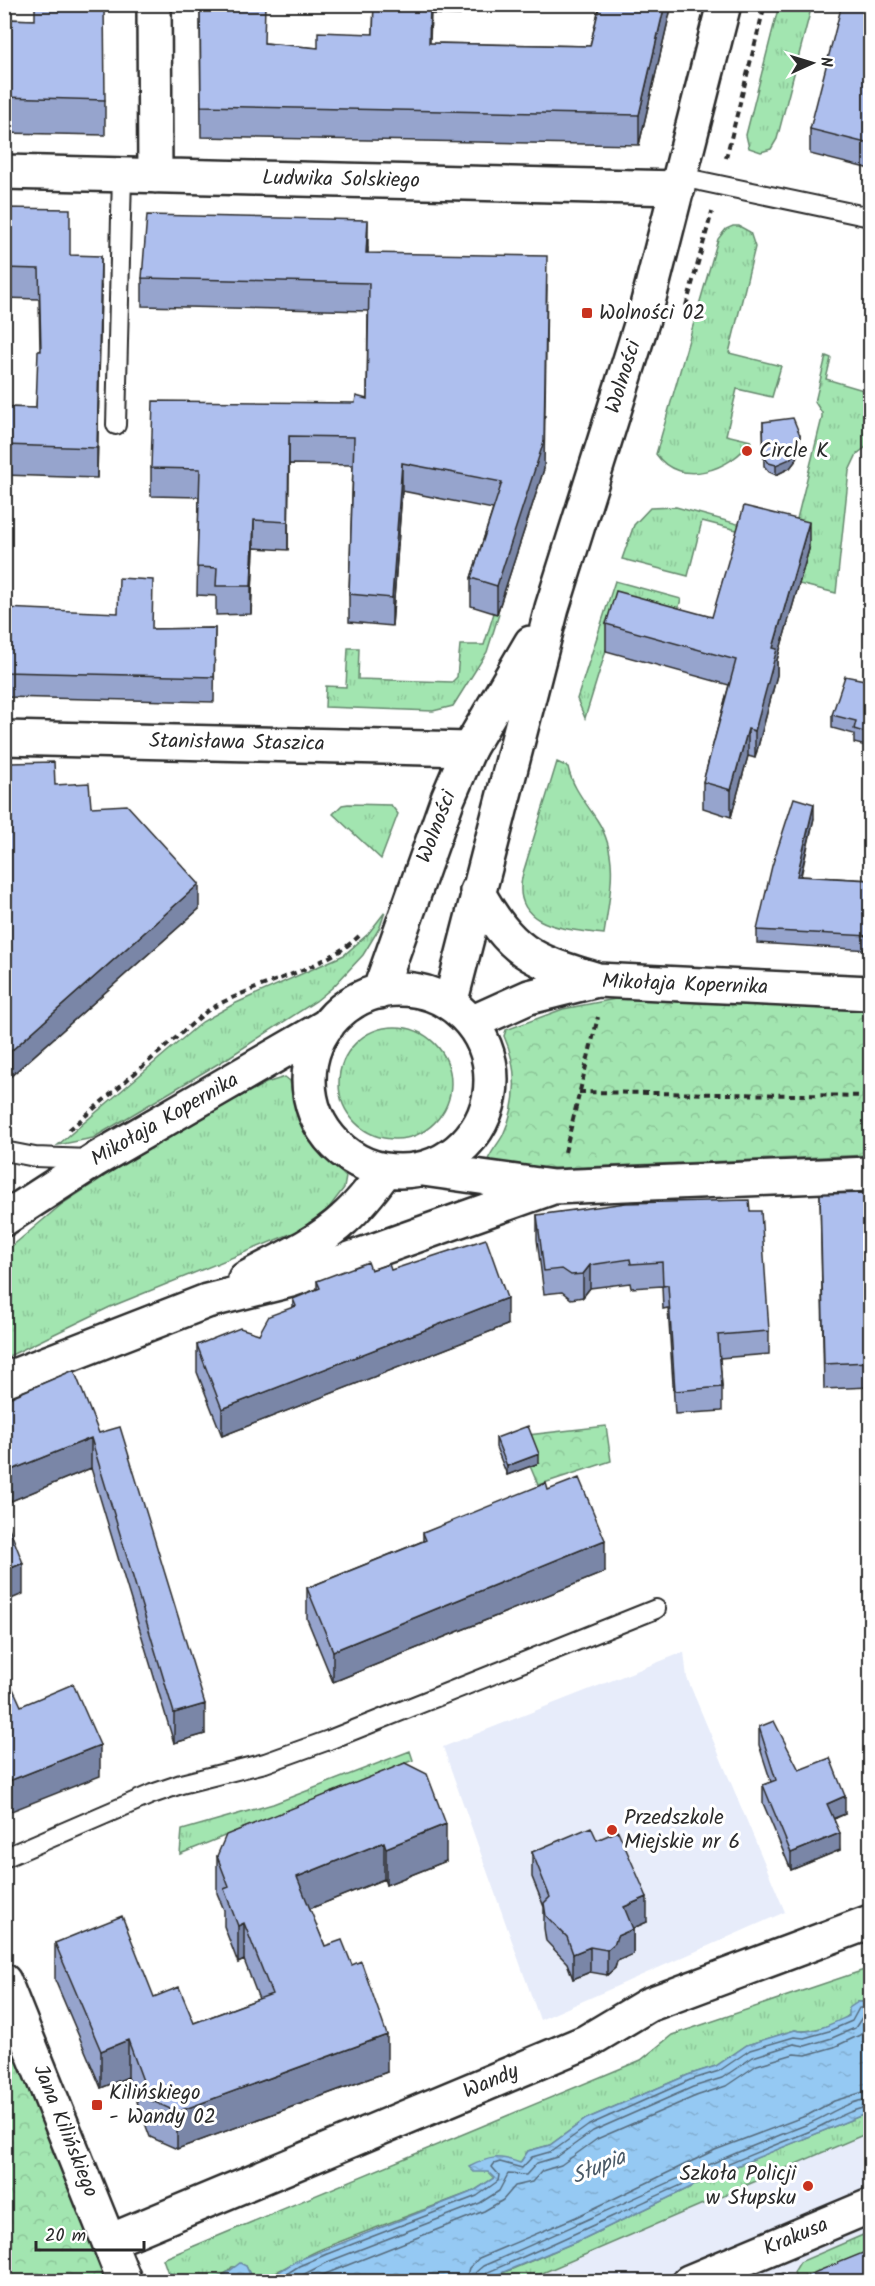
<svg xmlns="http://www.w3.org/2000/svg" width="875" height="2286" viewBox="0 0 875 2286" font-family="Kalam,sans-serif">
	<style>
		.built { fill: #e7ecfa }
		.grass { fill: url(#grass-tufts); stroke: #66886e; stroke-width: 1.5 }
		.forest { fill: url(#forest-crowns); stroke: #66886e; stroke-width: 1.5 }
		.water { fill: url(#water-ripples); stroke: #6b8aa3; stroke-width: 1.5 }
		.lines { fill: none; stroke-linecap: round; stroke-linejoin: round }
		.shore { stroke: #556a7b; stroke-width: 1.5 }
		.lane-casing { stroke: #2b2b2b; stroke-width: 22 }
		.street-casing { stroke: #2b2b2b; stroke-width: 38 }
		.secondary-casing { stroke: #2b2b2b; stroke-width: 38 }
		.path { stroke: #2b2b2b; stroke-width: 4; stroke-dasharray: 6 4.5; stroke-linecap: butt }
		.lane { stroke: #fff; stroke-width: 18 }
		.street { stroke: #fff; stroke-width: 33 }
		.secondary { stroke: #fff; stroke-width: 33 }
		.wall { fill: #96a4cd; stroke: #2b2b2b; stroke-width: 1.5 }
		.shaded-wall { fill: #7a86a7; stroke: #2b2b2b; stroke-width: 1.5 }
		.building { fill: #aebfee; stroke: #2b2b2b; stroke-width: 1.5 }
		.poi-dot { fill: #c8321e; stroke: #fff; stroke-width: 2 }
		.labels { text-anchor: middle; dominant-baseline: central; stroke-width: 6; stroke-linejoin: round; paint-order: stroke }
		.street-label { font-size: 21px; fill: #2b2b2b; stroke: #fff }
		.poi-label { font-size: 21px; fill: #2b2b2b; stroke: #fff; text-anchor: start }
		.water-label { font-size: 22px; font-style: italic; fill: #4b5a67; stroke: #fff }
	</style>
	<defs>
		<pattern id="grass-tufts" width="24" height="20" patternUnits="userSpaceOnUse" patternTransform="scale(1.5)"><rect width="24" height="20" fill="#a2e5b0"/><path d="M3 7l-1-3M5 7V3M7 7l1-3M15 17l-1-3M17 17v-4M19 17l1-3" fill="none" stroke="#8cc598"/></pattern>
		<pattern id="forest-crowns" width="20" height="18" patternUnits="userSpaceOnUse" patternTransform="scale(1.5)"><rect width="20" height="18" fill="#a2e5b0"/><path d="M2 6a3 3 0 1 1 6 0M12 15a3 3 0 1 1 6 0" fill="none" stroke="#8cc598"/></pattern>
		<pattern id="water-ripples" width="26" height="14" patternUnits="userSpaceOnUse" patternTransform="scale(1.5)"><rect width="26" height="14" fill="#95c9f3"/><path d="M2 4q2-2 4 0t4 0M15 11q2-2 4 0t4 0" fill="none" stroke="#81add0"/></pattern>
	</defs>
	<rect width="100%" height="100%" fill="#fff"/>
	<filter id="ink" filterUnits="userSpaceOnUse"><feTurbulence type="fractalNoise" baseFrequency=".0167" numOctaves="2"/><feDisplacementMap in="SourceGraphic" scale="12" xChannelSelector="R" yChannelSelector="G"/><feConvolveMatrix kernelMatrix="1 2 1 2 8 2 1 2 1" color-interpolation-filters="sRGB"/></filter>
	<g filter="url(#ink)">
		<!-- built -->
		<path class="built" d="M684 1652 687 1678 785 1912 540 2020 443 1747Z
			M870 2132V2281L524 2282 621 2240Z"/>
		<!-- grass -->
		<path class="grass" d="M779 5H812L777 139 771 149 761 152 749 148 746 135Z
			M733 226H739L750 232 755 247 729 353 781 366 772 397 737 389 726 435 751 441C732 469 680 489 656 454L718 239 726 229Z
			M826 356 831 358 826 379 870 392 866 410 870 411V444L857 454 849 471 836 593 799 584 809 549 702 521 688 576 622 559 634 525 650 508 676 507 792 539 822 418V413L815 402Z
			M615 581 681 599 672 633 616 618 585 718 577 699Z
			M494 613 499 614 487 652 453 706 433 711 325 707 326 686 346 687 348 648H359L358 679 452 682 457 677 460 645H484Z
			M557 762 568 767C572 787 586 803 597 820 620 855 610 895 604 934 566 929 509 928 523 873Z
			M348 804 391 805 398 814 381 859 333 814 342 805Z
			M385 912 380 927 363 955 333 987 316 1001 226 1059 93 1138 58 1145 202 1022 234 1004 344 955 368 934Z
			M339 1083a56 56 0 1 1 112 0a56 56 0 1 1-112 0Z
			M285 1077 290 1081 297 1116 308 1139 346 1177 344 1188 328 1209 300 1230 110 1307 5 1358V1252L62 1204 126 1162 219 1108 266 1083Z
			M410 1751 413 1760 180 1854 182 1830 273 1804Z
			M870 1968V2002H858C855 2006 853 2011 850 2014 842 2023 807 2034 795 2030L747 2045 716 2066 688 2075 586 2119 550 2145 528 2151 520 2163 488 2172 494 2178 474 2191C424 2210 374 2228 324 2248 299 2258 279 2274 253 2281L246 2266 232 2267C219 2286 188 2277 168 2273L163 2259 641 2060 672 2035Z
			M870 2112V2132L524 2281 482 2282 585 2238 724 2171Z
			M870 2232V2281H797L794 2272 800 2262Z"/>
		<!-- forest -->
		<path class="forest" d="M631 996H661L870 1010V1155L562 1168H522L487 1163C489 1153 498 1145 503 1135 518 1103 518 1067 504 1036L506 1030 563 1009Z
			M606 1426 611 1461 538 1485 530 1466 539 1463 528 1435Z
			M12 2037 106 2272 100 2281 5 2282 4 2040Z"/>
		<!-- water -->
		<path class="water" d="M858 2002H870V2112L724 2171 585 2238 482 2281 172 2282 168 2273 197 2280 223 2276 240 2263 246 2266 253 2281 274 2275 296 2261 474 2191 494 2178 488 2172H474L469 2167C490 2156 499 2155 520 2163L528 2151 550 2145 586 2119 688 2075 716 2066 747 2045 795 2030C812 2035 833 2023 849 2016V2008Z"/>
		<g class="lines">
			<!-- shore -->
			<path class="shore" d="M274 2282 299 2266 327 2254 477 2196 498 2181 499 2175 492 2167 494 2164 500 2162 522 2168 532 2157 553 2151 589 2125 690 2080 719 2071 750 2050 794 2037 804 2038 829 2031 852 2021 859 2008H870
				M289 2282 330 2261 480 2203 499 2191 508 2174 526 2175 537 2163 557 2157 593 2131 693 2087 722 2078 753 2057 794 2044 805 2046 832 2038 855 2028 863 2016H870
				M305 2282 484 2211 503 2200 515 2186 532 2182 542 2171 561 2165 597 2139 696 2096 726 2086 757 2065 794 2054 806 2055 834 2047 860 2035 870 2025
				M465 2282 469 2268 479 2258 576 2217 715 2150 808 2115 834 2101 870 2090
				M474 2282 476 2272 483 2266C590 2220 694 2168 803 2126 825 2118 846 2101 870 2099
				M482 2282 486 2273C592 2228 695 2175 803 2134 825 2126 847 2109 870 2107"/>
			<defs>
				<path id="lane" d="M681 177 870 217
					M116 425 122 175
					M4 1151 35 1157 90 1159
					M4 1858 152 1794 181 1784 265 1763 329 1740 656 1609"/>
				<path id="street" d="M154 4 155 176
					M4 172 678 188
					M4 738 469 749
					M110 2241 586 2042 648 2005 870 1922
					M689 2282 870 2206"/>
				<path id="secondary" d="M477 891C511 952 530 960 595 979
					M309 1080a91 91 0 1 1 182 0a91 91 0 1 1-182 0Z
					M379 992 448 798 469 749 531 643
					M450 1004 552 608 647 306 724 4
					M471 1023 529 997 597 980 870 993
					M423 1169 553 1187 870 1174
					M4 1219 95 1160 328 1025
					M245 1279C278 1261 316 1245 344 1219 360 1205 373 1188 386 1170
					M4 1380 207 1301 291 1280 553 1187
					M4 1981 125 2282"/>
			</defs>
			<!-- lane casing -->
			<use href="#lane" class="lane-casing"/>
			<!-- street casing -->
			<use href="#street" class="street-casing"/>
			<!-- secondary casing -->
			<use href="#secondary" class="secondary-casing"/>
			<!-- path -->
			<path class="path" d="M726 158 765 4
				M686 306 712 212
				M579 1092 870 1096
				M69 1130 207 1011C252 983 325 971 361 934
				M565 1152 598 1017"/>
			<!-- lane -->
			<use href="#lane" class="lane"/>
			<!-- street -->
			<use href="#street" class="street"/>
			<!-- secondary -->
			<use href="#secondary" class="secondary"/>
		</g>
		<!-- wall -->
		<path class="wall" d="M200 4 265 43 318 48 373 34 374 4H460V15L431 14 430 43 590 46 600 4H672L639 145 201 137Z
			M870 4V169L810 154V129Z
			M4 19 34 20 105 100V135L4 133Z
			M4 208 70 255 101 286 97 478 4 475V407L36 408 40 351 39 299 4 298Z
			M368 248V253L544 469 497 614 471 606V578L493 509 402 491 392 626 349 622V594L353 465 289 464 288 550 254 548 251 614 216 615V596L197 595 199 497 151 496V468L355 403 367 399 368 311 142 306V278Z
			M763 422 800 445 797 459 790 468 776 475 769 472 764 466Z
			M809 549 777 660V675L755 758 748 756 731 817 703 808V782L729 685 606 651V624L712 617Z
			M4 608 152 629 215 628 214 702 4 697Z
			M870 660V747L854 743V734L832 728V715L865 680Z
			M10 763 55 785 91 807 199 909 11 1076 4 1077V788H10Z
			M814 818 801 876 870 880V950L757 943V930Z
			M870 1193V1387L824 1389 820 1194Z
			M750 1211 769 1331V1354L720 1358 722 1387V1411L675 1414 668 1308 663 1309 662 1286 631 1288 630 1283 590 1288 583 1297 571 1299 562 1292 544 1294 537 1239V1215Z
			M371 1270H391L507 1325 222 1436 197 1372V1345L259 1334 293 1307V1299L317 1289V1281Z
			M74 1370 205 1734 174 1743 91 1468 4 1504V1400Z
			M496 1438 539 1463 507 1475 496 1447Z
			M548 1490 605 1572 333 1682 307 1619V1588L423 1541V1533Z
			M759 1727 799 1770 845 1814 834 1819 840 1850 791 1870 763 1803V1785L771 1782 759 1745Z
			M405 1763 446 1861 386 1885 384 1879 309 1909 325 1946 387 2072 177 2149 150 2137 128 2077 101 2088 55 1980V1943L154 1997 194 2023 259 1999 244 1960 238 1963 224 1926V1910L217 1893V1856Z
			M597 1840 647 1922 633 1928V1954L617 1961 615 1968 607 1975 590 1972 573 1979 567 1963 546 1941 544 1928V1907L532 1877V1852Z"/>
		<!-- shaded-wall -->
		<path class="shaded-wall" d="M665 4H672L639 145V115Z
			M368 220V248L366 281V253Z
			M101 256V286L97 478V448Z
			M547 285 544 469 497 614V586Z
			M800 435V445L797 459 790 468 776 475V465Z
			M289 436V464L288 550V522Z
			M402 463V491L392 626V598Z
			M254 520V548L251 614V586Z
			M809 522V549L777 660V675L755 758V731L773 648Z
			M748 729V756L731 817V790Z
			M814 804V818L797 890V876Z
			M199 884V909L11 1076V1051Z
			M590 1265V1288L583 1297V1274Z
			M507 1298V1325L222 1436V1409Z
			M91 1438V1468L4 1504V1473Z
			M539 1454V1463L507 1475V1466Z
			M605 1540V1572L333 1682V1651Z
			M23 1563V1594L4 1602V1571Z
			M205 1704V1734L174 1743V1713Z
			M100 1745V1776L4 1814V1783Z
			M845 1796V1814L827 1821V1804Z
			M446 1824V1861L386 1885V1848Z
			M840 1833V1850L791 1870V1853Z
			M384 1842V1879L297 1914V1877Z
			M647 1897V1922L624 1932V1907Z
			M244 1923V1960L238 1963V1926Z
			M633 1929V1954L617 1961 615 1968 607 1975V1950L617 1936Z
			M590 1947V1972L573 1979V1954Z
			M387 2035V2072L177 2149V2112Z
			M128 2040V2077L101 2088V2051Z"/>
		<!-- building -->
		<path class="building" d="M35 4H104L105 100 4 97V19L35 20Z
			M200 4H265L264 43 318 48V32L373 34 374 4H430L429 43 590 46 600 4H665L639 115 201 106Z
			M842 4H870V144L810 129Z
			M4 208 70 209V255L101 256 97 448 4 445V407L36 408 38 351H41L39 269 4 268Z
			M147 215 368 220 366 253 547 256 544 441 497 586 471 578 502 482 402 463 392 598 349 594 354 437 289 436 288 522 254 520 251 586H216L217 568 197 567 200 469 151 468 153 401 355 403 356 396 367 399 369 283 142 278Z
			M793 418 800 435 797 450 790 459 776 465 769 463 764 457 763 422Z
			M744 506 809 522 773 648 777 649 755 731 748 729 731 790 703 782 736 660 606 624 616 591 712 617Z
			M119 578 153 580 152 629 215 628 214 677 4 672V608L118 613Z
			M869 660H870V734L854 729 856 721 832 715 845 676 865 680Z
			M54 762 55 785 89 783 91 807 127 805 199 884 11 1051 4 1052V788H12L10 763Z
			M794 798 814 804 797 876 870 880V936L757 930 772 866Z
			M870 1193V1362L824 1364 820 1194Z
			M749 1200 750 1211H761L769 1331 718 1335 722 1387 675 1391 668 1285 663 1286 662 1262 631 1264 630 1259 590 1265 583 1274 571 1275 562 1269 544 1271 537 1215 626 1203Z
			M486 1239 507 1298 222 1409 197 1345 240 1328 259 1334 269 1316 296 1306 293 1299 320 1288 317 1281 368 1262 371 1270 389 1264 391 1270Z
			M74 1370 99 1433 120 1427 205 1704 174 1713 91 1438 4 1473V1400Z
			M528 1426 539 1454 507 1466 496 1438Z
			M579 1478 605 1540 333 1651 307 1588 426 1540 423 1533 546 1483 548 1490Z
			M4 1515 23 1563 4 1571Z
			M4 1669 21 1706 73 1684 100 1745 4 1783Z
			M774 1721 799 1770 830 1758 845 1796 827 1804 840 1833 791 1853 763 1785 776 1780 759 1727Z
			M405 1763 427 1774 446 1824 386 1848 384 1842 297 1877 325 1946 342 1940 352 1965 361 1961 387 2035 177 2112 150 2100 128 2040 101 2051 55 1943 122 1916 154 1997 179 1987 194 2023 272 1994 244 1923 238 1926 224 1889 229 1887 217 1856 226 1835Z
			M591 1827 597 1840 618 1831 647 1897 624 1907 633 1929 617 1936 615 1943 607 1950 590 1947 573 1954 567 1937 546 1916 544 1903 550 1897 532 1852Z
			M870 2250V2279L865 2282H767L770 2276 783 2273 794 2281Z"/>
	</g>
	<!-- markers -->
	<g class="poi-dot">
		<rect x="581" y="307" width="12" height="12" rx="3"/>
		<circle cx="747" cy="451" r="6"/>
		<circle cx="612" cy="1830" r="6"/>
		<rect x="91" y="2099" width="12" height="12" rx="3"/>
		<circle cx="808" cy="2186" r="6"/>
	</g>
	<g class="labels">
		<!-- street labels -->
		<g class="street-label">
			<text transform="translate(341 180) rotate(1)">Ludwika Solskiego</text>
			<text transform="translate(624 377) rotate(-73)">Wolności</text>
			<text transform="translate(237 743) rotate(1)">Stanisława Staszica</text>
			<text transform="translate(437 827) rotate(-69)">Wolności</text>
			<text transform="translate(685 985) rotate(2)">Mikołaja Kopernika</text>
			<text transform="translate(165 1120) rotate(-30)">Mikołaja Kopernika</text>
			<text transform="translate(491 2082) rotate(-23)">Wandy</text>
			<text transform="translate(65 2131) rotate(68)">Jana Kilińskiego</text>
			<text transform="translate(796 2237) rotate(-23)">Krakusa</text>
		</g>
		<!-- poi labels -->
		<g class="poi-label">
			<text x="599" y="313">Wolności 02</text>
			<text x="759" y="451">Circle K</text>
			<text x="624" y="1818">Przedszkole<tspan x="624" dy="24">Miejskie nr 6</tspan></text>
			<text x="109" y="2093">Kilińskiego<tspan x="109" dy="24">- Wandy 02</tspan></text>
			<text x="796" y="2174" text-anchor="end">Szkoła Policji<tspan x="796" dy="24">w Słupsku</tspan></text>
		</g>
		<!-- water labels -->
		<g class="water-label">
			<text transform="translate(599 2168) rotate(-23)">Słupia</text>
		</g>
	</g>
	<!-- margin -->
	<rect width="875" height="2286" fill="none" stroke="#fff" stroke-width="24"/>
	<rect x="12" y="12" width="851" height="2262" fill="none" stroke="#2b2b2b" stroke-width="2" filter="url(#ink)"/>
	<!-- north arrow -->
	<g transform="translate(812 63) rotate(86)" stroke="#ffffff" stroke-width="4.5" paint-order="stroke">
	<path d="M0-4.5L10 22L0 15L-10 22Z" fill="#2b2b2b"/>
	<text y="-9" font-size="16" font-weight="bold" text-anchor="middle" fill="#2b2b2b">N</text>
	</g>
	<!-- scale -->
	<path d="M36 2241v9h108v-9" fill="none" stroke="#2b2b2b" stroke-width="3"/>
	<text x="45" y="2241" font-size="18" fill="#2b2b2b" stroke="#ffffff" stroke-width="4.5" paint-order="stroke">20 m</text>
</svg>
